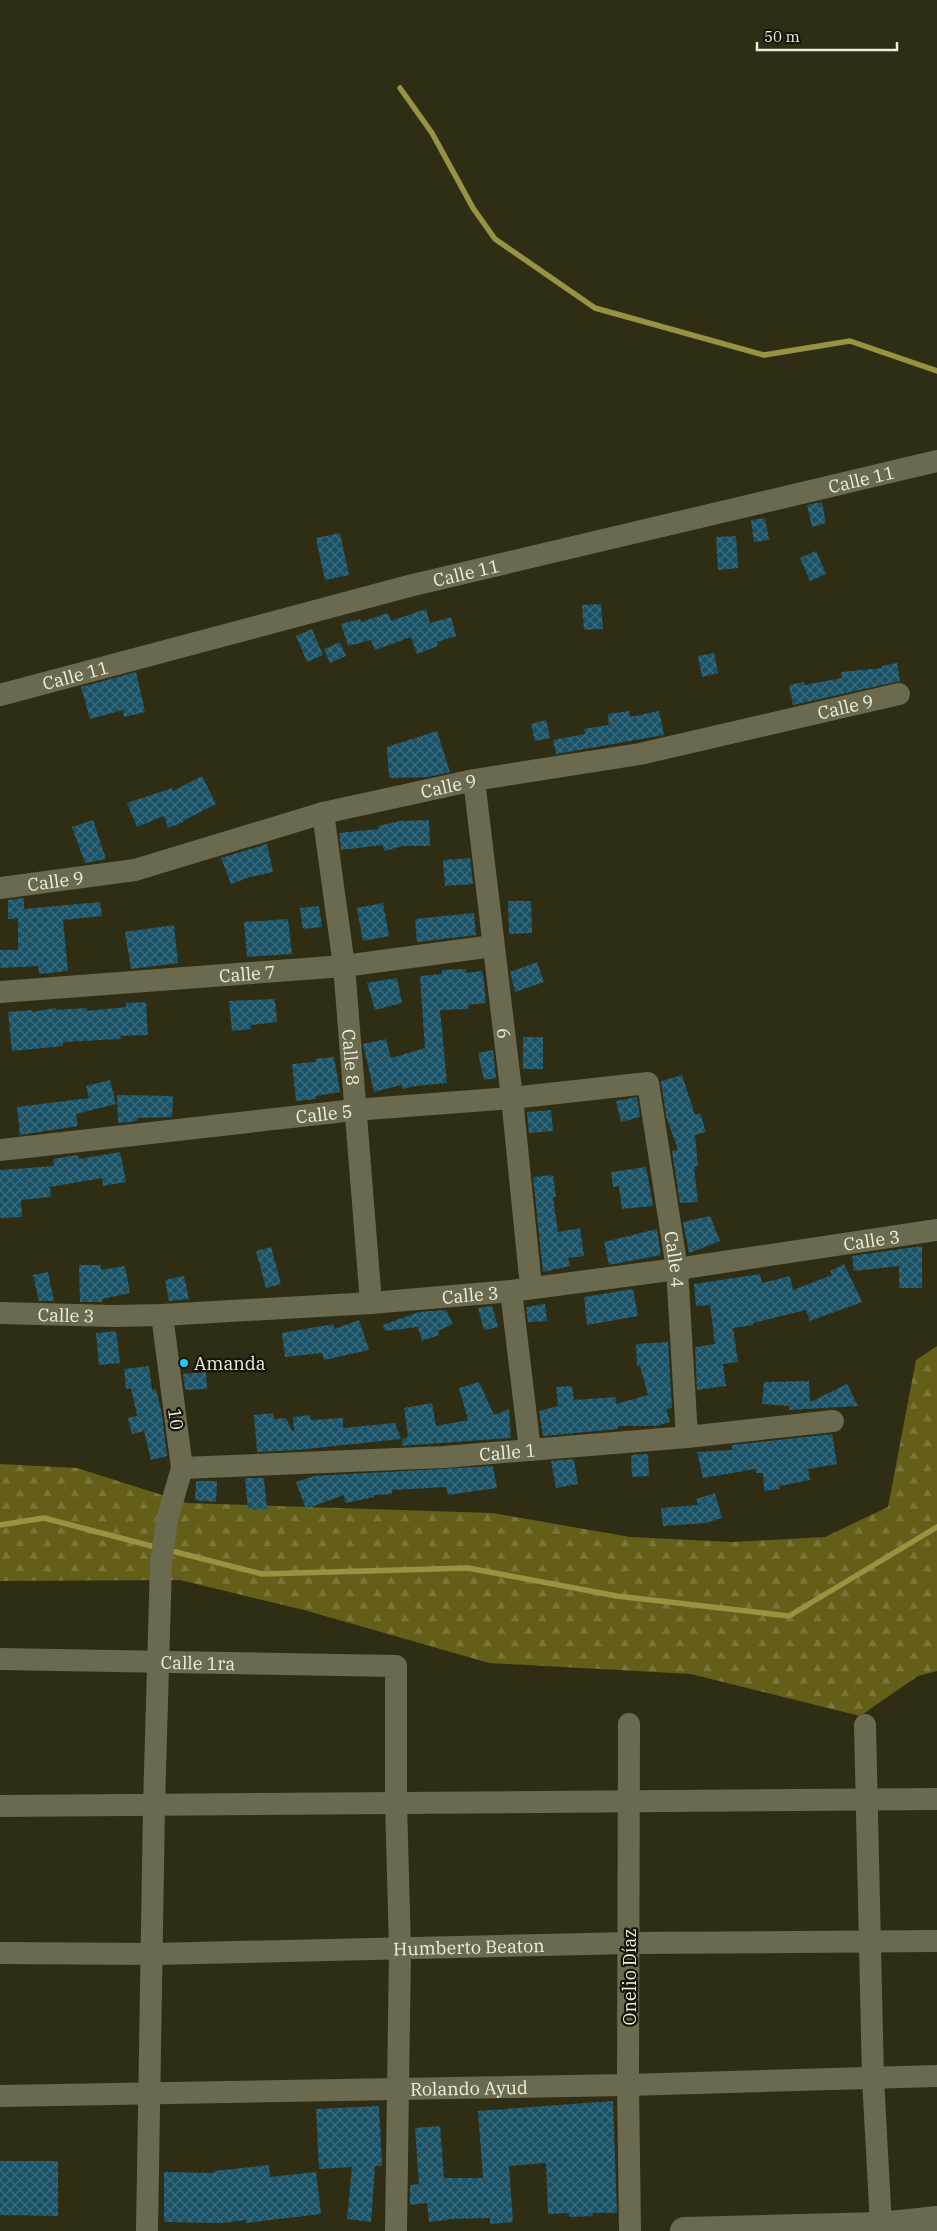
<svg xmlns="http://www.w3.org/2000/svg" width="937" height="2231" viewBox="0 0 937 2231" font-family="'IBM Plex Serif',serif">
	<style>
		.forest { fill: url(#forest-firs) }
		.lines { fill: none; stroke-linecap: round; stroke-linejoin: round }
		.stream { stroke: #989343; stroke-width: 5.5 }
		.building { fill: url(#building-cross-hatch) }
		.street { stroke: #6b694e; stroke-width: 22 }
		.secondary { stroke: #6b694e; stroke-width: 28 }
		.poi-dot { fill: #1acafc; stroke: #16150a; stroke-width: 2 }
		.labels { text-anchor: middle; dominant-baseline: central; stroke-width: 4.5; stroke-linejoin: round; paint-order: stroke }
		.street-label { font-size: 18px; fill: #efefdf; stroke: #16150a }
		.poi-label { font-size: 18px; fill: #efefdf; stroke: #16150a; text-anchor: start }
	</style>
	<defs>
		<pattern id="forest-firs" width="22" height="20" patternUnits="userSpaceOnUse" patternTransform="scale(1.25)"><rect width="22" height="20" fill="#635e18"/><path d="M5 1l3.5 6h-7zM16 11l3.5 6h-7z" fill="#7a7539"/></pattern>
		<pattern id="building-cross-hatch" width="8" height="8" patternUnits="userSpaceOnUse" patternTransform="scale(1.25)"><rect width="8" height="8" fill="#1a5367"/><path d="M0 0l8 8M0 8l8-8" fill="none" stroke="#3c6c7c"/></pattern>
	</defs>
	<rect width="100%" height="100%" fill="#2f2d14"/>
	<!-- forest -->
	<path class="forest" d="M937 1346V1671L918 1676 860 1716 691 1674 489 1663 304 1610 180 1580 0 1581V1464L77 1468 187 1503 493 1513 630 1537 732 1542 825 1537 888 1507 916 1360Z"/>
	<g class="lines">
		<!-- stream -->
		<path class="stream" d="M400 88 432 133 473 208 495 239 595 308 764 355 850 341 937 371
			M0 1525 44 1518 159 1548
			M168 1550 262 1574 468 1568 617 1596 789 1616 937 1527"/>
	</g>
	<!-- building -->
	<path class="building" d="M822 502 826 523 812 527 807 505Z
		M765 518 769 540 754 542 751 520Z
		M340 533 349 575 325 580 316 538Z
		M736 536 738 568 718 570 716 537Z
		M816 551 826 574 810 581 800 558Z
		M601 604 603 629 584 630 582 605Z
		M426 609 430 623 451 617 456 636 437 642 438 646 417 654 411 637 375 650 371 640 348 646 341 624 360 619 361 622 388 613 391 621Z
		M312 629 323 655 307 662 296 636Z
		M340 642 346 656 330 663 324 649Z
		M714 653 718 673 702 677 698 656Z
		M897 663 900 681 793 705 789 685 804 682V685L842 678 841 672 882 668V666Z
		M136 672 145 712 124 717 123 710 90 719 81 687Z
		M629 711 630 717 659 711 664 735 556 754 553 740 585 734 584 729 609 725 608 714Z
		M546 720 550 738 535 741 531 724Z
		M437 731 450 772 428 777 389 778 387 747Z
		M202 776 216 804 183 821 184 822 168 828 164 816 137 827 127 803 172 788 173 791Z
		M93 820 106 859 85 863 72 827Z
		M429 820 430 846H403L384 851 383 845 341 850 339 833 379 829 378 826 400 821Z
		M267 844 273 872 250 877 231 884 221 858Z
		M470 858 473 884 445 886 443 860Z
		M24 898V909L100 902 102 916 63 920 68 971 39 974 38 966 0 968V950H18V918L8 919V900Z
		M508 901H531L532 933 509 934Z
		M383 903 389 936 363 941 357 908Z
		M319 906 322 927 303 929 300 908Z
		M474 913 476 935 417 942 415 919Z
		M288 919 292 954 247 957 244 922Z
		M174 925 178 963 131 969 125 932Z
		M537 962 544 982 515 992 510 972Z
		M466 969V973L481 971 483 974 486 1003 468 1005V1009L440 1010 447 1083 415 1086 403 1089 401 1085 374 1092 363 1044 386 1039 391 1058 425 1048 420 976 442 974V970Z
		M397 978 402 1003 375 1010 367 983Z
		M275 999 277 1022 251 1025V1029L232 1031 229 1001Z
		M146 1002 148 1035 120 1036 121 1039 63 1042V1046L12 1051 8 1012 32 1010V1012L56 1008V1010L87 1008V1011L126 1007V1003Z
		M523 1037H543V1069H523Z
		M493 1050 496 1078 484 1080 478 1053Z
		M334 1057 340 1092 316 1096V1099L296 1101 292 1064 315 1062V1059Z
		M682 1075 695 1115 700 1113 706 1132 695 1135 698 1166 694 1167 698 1202 680 1203 672 1151 678 1150 666 1116 661 1081Z
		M110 1080 116 1104 76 1114 78 1126 20 1135 17 1107 89 1098 86 1086Z
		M117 1095 173 1096 172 1117 137 1118V1121L118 1123Z
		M637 1097 640 1117 621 1122 616 1101Z
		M551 1110 553 1131 529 1133 527 1112Z
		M120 1152 126 1182 103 1186 102 1178 50 1187 51 1197 21 1200 22 1217 0 1218V1170L54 1166 53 1159 78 1155 79 1159Z
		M646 1167 653 1206 622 1209 619 1186 613 1187 611 1172Z
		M553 1175 556 1197H553L558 1232 580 1228 584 1256 568 1258 570 1266 543 1272 533 1177Z
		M710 1216 720 1241 689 1253 683 1222Z
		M657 1229 661 1255 609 1265 604 1242Z
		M922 1246V1288H899V1266L854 1271 852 1256Z
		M271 1247 281 1284 266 1288 256 1251Z
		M844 1264 862 1302 810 1321 806 1310 753 1323V1325L733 1328 738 1362 723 1364 726 1386 697 1390 695 1347 715 1344 710 1305 696 1306 694 1284 760 1274 762 1283 790 1276 793 1290 832 1275 830 1271Z
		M79 1265H101V1270L125 1266 130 1293 102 1299V1302H80Z
		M48 1272 54 1301H39L33 1275Z
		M184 1276 189 1299 169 1301 165 1280Z
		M633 1289 638 1316 587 1325 584 1297Z
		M545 1304 547 1321 528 1322 526 1307Z
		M492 1306 498 1327 484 1330 478 1308Z
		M446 1310 453 1324 438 1331 439 1335 422 1341 418 1327 385 1331 383 1325 419 1312Z
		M359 1320 369 1350 324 1360 322 1353 285 1357 282 1333 333 1324 334 1329Z
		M116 1331 120 1363 99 1365 96 1333Z
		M668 1342 672 1408 666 1409 670 1422 655 1426H618V1429L543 1436 539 1411 558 1406 556 1387 572 1386 574 1400 616 1397V1404L648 1395 640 1366H637L636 1344Z
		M149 1366 152 1390 156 1389 162 1415 167 1456 151 1460 144 1431 132 1434 128 1418 137 1416 131 1388 126 1389 124 1369Z
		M206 1372 207 1389 185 1390 183 1374Z
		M809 1381 810 1402 847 1384 858 1406 789 1410V1406L762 1404 764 1382Z
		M479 1382 494 1415 509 1409 511 1438 399 1446 403 1444 402 1439 408 1437 404 1408 432 1403 436 1426 468 1420 459 1388Z
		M273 1413 274 1419 286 1418 292 1431H294L293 1417 310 1415 311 1420 343 1418V1428L395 1423 401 1439 297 1450 257 1452 254 1415Z
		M832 1434 837 1464 808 1469 810 1480 779 1486 780 1489 764 1491 763 1473H756V1469L703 1478 697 1452 732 1450V1445Z
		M648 1454 649 1476 632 1477 631 1455Z
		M574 1459 578 1484 556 1488 551 1461Z
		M493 1466 497 1488 448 1495 446 1487 392 1490V1494L374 1495V1497L345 1503 344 1495 306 1509 296 1482 314 1476Z
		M245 1478H264L267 1509 248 1510Z
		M196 1481H217L216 1502 195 1500Z
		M715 1493 722 1518 706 1523 663 1526 661 1508 698 1505 696 1499Z
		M613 2101 617 2213H592L593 2216 569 2217V2213L548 2214 546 2163 509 2166 513 2222 490 2224V2218L448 2219V2220L429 2222 427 2203 410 2205V2185L419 2184 415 2128 440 2126 444 2178H483L478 2111Z
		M379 2106 382 2166H375L371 2222 347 2219 352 2167 319 2169 316 2109Z
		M0 2161H58V2216L0 2215Z
		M269 2165 270 2177 316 2172 321 2214 246 2223V2220L222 2223 164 2222V2172L214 2173V2171Z"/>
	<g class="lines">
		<!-- street -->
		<g class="street">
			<path id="s1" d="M0 695 409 586 937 461"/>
			<path id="s2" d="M474 780 512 1098 531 1287"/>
			<path id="s3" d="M323 813 344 966 371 1303"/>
			<path id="s4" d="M0 888 135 870 323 813 474 780 640 754 899 694"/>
			<path id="s5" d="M0 992 344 966 493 946"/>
			<path id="s6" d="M0 1150 354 1110 512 1098 648 1083 677 1269 687 1437"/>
			<path d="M511 1291 530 1450"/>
			<path id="s7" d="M0 1313 113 1316 162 1315 371 1303 511 1291 677 1269 937 1230"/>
			<path id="s8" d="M182 1468 444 1457 687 1437 833 1421"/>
			<path id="s9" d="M0 1659 396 1666V1802L400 1949 396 2231"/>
			<path d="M629 1724 628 2085 630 2231"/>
			<path d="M865 1725 873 2078 881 2226"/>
			<path d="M0 1806 937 1799"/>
			<path id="s10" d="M0 1953 153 1954 630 1943 937 1941"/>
			<path id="s11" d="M0 2096 628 2085 937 2076"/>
			<path d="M147 2231 154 1806 161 1563 167 1520 182 1468 162 1315"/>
		</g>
		<!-- secondary -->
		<path class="secondary" d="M684 2231 881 2226 937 2220"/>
	</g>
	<!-- markers -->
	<circle class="poi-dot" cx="184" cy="1363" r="5"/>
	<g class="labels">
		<!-- street labels -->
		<g class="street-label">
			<text stroke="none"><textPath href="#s1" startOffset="888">Calle 11</textPath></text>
			<text stroke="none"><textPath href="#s1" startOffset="482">Calle 11</textPath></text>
			<text stroke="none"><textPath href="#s1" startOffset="78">Calle 11</textPath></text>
			<text stroke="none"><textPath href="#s4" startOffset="866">Calle 9</textPath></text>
			<text stroke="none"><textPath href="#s4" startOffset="461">Calle 9</textPath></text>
			<text stroke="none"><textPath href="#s4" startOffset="56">Calle 9</textPath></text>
			<text stroke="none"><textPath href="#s5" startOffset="248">Calle 7</textPath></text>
			<text stroke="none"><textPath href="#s2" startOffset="255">6</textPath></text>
			<text stroke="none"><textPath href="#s3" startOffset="246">Calle 8</textPath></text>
			<text stroke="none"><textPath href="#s6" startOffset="326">Calle 5</textPath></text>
			<text stroke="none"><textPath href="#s7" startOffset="876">Calle 3</textPath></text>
			<text stroke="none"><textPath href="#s6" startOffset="830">Calle 4</textPath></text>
			<text stroke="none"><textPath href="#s7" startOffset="471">Calle 3</textPath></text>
			<text stroke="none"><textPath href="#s7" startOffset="66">Calle 3</textPath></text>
			<text transform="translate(176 1419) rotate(82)">10</text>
			<text stroke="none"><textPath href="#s8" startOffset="326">Calle 1</textPath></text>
			<text stroke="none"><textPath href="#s9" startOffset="198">Calle 1ra</textPath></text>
			<text stroke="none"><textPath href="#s10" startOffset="469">Humberto Beaton</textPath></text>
			<text transform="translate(629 1977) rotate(-90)">Onelio Díaz</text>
			<text stroke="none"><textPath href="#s11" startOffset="469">Rolando Ayud</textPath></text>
		</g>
		<!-- poi labels -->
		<g class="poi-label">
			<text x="194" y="1363">Amanda</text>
		</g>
	</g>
	<!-- scale -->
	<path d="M757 42v8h140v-8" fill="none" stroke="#efefdf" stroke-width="2.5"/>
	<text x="764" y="42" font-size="15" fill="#efefdf" stroke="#16150a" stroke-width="4" paint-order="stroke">50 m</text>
</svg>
